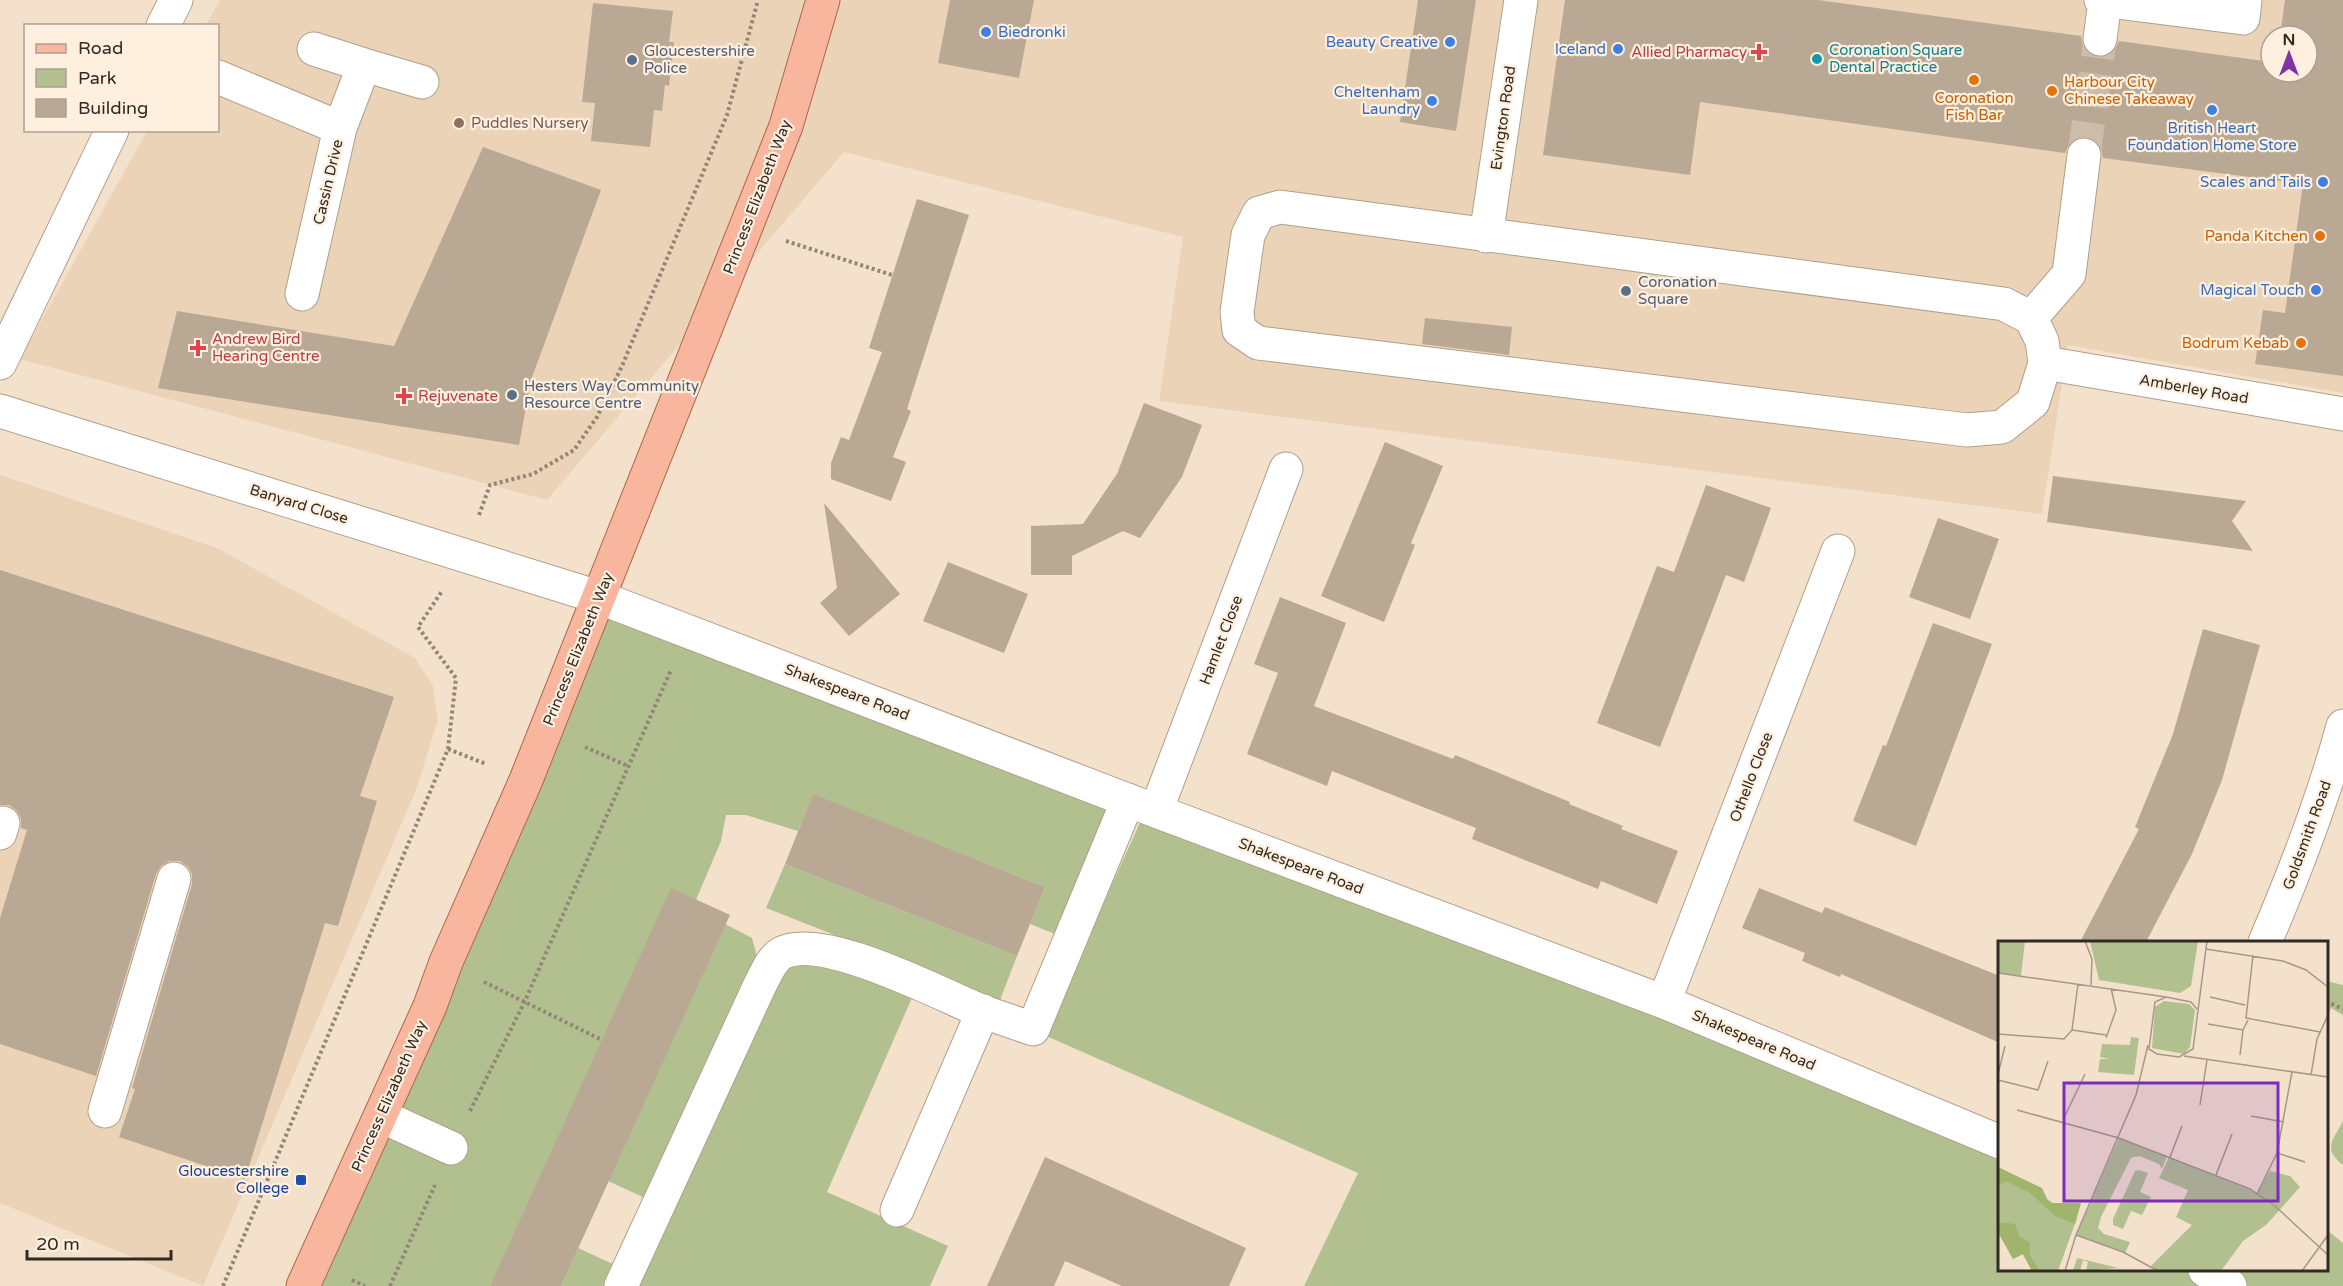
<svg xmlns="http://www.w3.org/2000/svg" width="2343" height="1286" viewBox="0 0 2343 1286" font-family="'Varela Round',sans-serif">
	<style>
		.built { fill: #ebd3b8; fill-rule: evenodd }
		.green { fill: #b2c090 }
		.building { fill: #b9a894 }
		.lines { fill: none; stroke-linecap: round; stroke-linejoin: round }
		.minor-tunnel { stroke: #ccbcaa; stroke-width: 33; stroke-dasharray: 33 16; stroke-linecap: butt }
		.minor-casing { stroke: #b09f8b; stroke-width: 35 }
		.major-casing { stroke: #ae6647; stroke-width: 35 }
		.path { stroke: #938678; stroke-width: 4; stroke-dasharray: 3 3; stroke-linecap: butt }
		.minor { stroke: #fff; stroke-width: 33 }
		.major { stroke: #f7b69d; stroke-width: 33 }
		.shop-dot { fill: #3f7fe0; stroke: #feefde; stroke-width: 2 }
		.health-dot { fill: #e0444e; stroke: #feefde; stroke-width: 2 }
		.culture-dot { fill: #0f9aa8; stroke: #feefde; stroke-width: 2 }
		.service-dot { fill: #5c6f8a; stroke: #feefde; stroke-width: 2 }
		.food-dot { fill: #e8710a; stroke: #feefde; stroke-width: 2 }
		.education-dot { fill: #8d6e63; stroke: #feefde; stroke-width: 2 }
		.transit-dot { fill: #1a4fb4; stroke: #feefde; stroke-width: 2 }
		.labels { text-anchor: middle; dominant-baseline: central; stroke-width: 4.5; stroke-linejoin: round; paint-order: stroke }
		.shop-label { font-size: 15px; fill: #366cbe; stroke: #feefde; text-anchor: end }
		.culture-label { font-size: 15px; fill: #0d838f; stroke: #feefde; text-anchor: start }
		.service-label { font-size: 15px; fill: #4e5e75; stroke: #feefde; text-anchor: start }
		.health-label { font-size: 15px; fill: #be3a42; stroke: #feefde; text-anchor: start }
		.food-label { font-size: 15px; fill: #c56008; stroke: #feefde; text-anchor: end }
		.street-label { font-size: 15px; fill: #312a22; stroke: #feefde }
		.education-label { font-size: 15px; fill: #785e54; stroke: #feefde; text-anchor: start }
		.transit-label { font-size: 15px; fill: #164399; stroke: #feefde; text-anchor: end }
		.inset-road { fill: none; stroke: #a59888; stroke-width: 1.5 }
		.view { fill: #7b2cbf; fill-opacity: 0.15; stroke: #7b2cbf; stroke-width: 3 }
		.inset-edge { fill: none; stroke: #312a22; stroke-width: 3 }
	</style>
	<rect width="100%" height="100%" fill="#f3e1cc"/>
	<!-- built -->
	<path class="built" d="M220 0H2343V393L2068 345 2042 514 1159 401 1183 237 844 152 547 500 20 359 147 131 218 130V26L206 25ZM2271 36H2307V72H2271Z
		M0 475 217 548 415 658 433 686 438 720 416 790 203 1286 0 1203Z"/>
	<!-- green -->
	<path class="green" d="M598 597 1128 800 1070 940 1030 924 1045 887 813 795 798 831 746 815H726L721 841 696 900 490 1286H303Z
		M1147 807 1999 1142 2000 1270H2326L2327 1230 2343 1243V1286H1304L1358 1173 1044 1035Z
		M785 864 1017 956 1000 1000 766 908Z
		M725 924 752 938 757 957 645 1198 608 1181Z
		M781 953 918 984 827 1192 948 1246 930 1286H621Z
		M2326 981 2343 985V1015L2331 1008 2327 1016Z
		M2343 1121V1165C2322 1149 2333 1140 2343 1121Z
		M578 1248 617 1266 607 1286H561Z"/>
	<!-- building -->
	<path class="building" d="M950 0H1034L1019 78 938 63Z
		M1418 0H1476L1456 131 1400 122Z
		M1565 0H1818L2081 36 2083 47 2088 53 2097 57 2107 56 2114 51 2119 41 2271 62V72H2307V36H2280L2285 0H2343V376L2255 364 2263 310 2285 313 2303 184 2103 158 2101 147 2096 140 2087 137 2076 138 2069 144 2065 153 1700 102 1690 175 1543 155Z
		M593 3 673 11 669 42H674L669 86 665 85 662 111 654 110 650 147 591 141 595 103 582 102Z
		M483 147 601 190 531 380 519 445 158 388 177 311 394 346Z
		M917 199 969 215 907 409 911 411 893 457 906 462 891 501 831 479V463L841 437 849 440 882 352 869 348Z
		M1425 318 1512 327 1509 355 1422 344Z
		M1144 403 1202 425 1182 477 1140 538 1123 531 1072 556V575H1031V526L1083 524 1117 474Z
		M1385 442 1443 466 1411 543 1415 545 1384 622 1321 596Z
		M2053 476 2246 501 2232 521 2253 551 2047 522Z
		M1706 485 1771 508 1744 582 1726 575 1660 747 1597 723 1657 566 1674 572Z
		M824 503 900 594 849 636 820 603 837 588Z
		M1938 518 1999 539 1970 619 1909 597Z
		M948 562 1028 594 1004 653 923 621Z
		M0 570 394 697 360 796 377 801 338 926 325 923 245 1179 119 1137 135 1089 132 1088 192 884V874L188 867 180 861H169L161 866 156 874 96 1076 0 1044V918L27 830 21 828V818L16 810 9 805H0Z
		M1280 597 1346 623 1314 706 1453 759 1455 755 1570 802 1569 804 1623 826 1621 829 1678 851 1657 904 1601 881 1598 889 1472 839 1476 828 1332 771 1327 786 1247 754 1278 673 1254 664Z
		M1933 623 1992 644 1916 846 1853 821 1883 745 1886 746Z
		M2203 629 2260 645 2222 780 2192 854 2146 942H2080L2139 829 2135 827 2173 734Z
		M813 794 1045 887 1017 956 785 864Z
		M671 888 730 915 561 1286H490Z
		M1759 888 1822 913 1825 907 2000 976V1043L1841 974 1840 977 1802 961 1805 953 1742 928Z
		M1045 1157 1246 1248 1229 1286H1122L1065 1261 1054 1286H987Z"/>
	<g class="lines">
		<!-- minor-tunnel -->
		<path class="minor-tunnel" d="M2084 155 2100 39"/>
		<defs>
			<path id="minor" d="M2101 0 2243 18 2245 0
				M163 26 176 0
				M2100 39 2105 1
				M314 49 364 65
				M218 77 340 128 302 294
				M340 128 364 65 422 82
				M1280 207 2004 304 2031 318 2042 341 2045 363 2033 402 2002 427 1967 430 1258 343 1239 330 1237 312 1248 235 1259 213Z
				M1486 236 1521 0
				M2031 318 2069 274 2084 155
				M0 363 112 130
				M2045 363 2343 414
				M0 411 598 597 1156 811 1664 1002 2000 1142
				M1156 811 1286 469
				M0 833 3 823
				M2265 942C2295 872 2323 800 2343 726
				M1664 1002 1838 551
				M105 1111 174 879
				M381 1116 451 1148
				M897 1210 983 1011
				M2205 1270 2230 1286
				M621 1286 759 987C765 976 771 959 782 953 822 932 940 994 981 1011 998 1017 1016 1023 1033 1029L1128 800"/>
			<path id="major" d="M303 1286 430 1006 446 962 526 780 786 126 823 0"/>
		</defs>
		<!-- minor casing -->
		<use href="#minor" class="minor-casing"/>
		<!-- major casing -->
		<use href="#major" class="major-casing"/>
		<!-- path -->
		<path class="path" d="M786 241 892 275
			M479 515 490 485 533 474 574 450 597 417 622 366 727 115 758 0
			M585 747 628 766
			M448 749 486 764
			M484 982 602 1040
			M2326 1001 2343 1009
			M470 1111 524 1003 671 670
			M352 1280 365 1286
			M223 1286 448 749 456 678 418 627 442 591
			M390 1286 435 1185"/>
		<!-- minor -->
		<use href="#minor" class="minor"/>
		<!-- major -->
		<use href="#major" class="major"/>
	</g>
	<!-- markers -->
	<g class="shop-dot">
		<circle cx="986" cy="32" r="6"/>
		<circle cx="1450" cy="42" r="6"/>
		<circle cx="1618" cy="49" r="6"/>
		<circle cx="1432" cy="101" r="6"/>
		<circle cx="2212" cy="110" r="6"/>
		<circle cx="2323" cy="182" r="6"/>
		<circle cx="2316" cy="290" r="6"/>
	</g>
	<g class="health-dot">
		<path d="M1756 43h6v6h6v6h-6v6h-6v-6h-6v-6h6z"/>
		<path d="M195 339h6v6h6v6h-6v6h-6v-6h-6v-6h6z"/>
		<path d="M401 387h6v6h6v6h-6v6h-6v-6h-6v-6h6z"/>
	</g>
	<circle class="culture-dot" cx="1817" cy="59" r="6"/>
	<g class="service-dot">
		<circle cx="632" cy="60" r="6"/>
		<circle cx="1626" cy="291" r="6"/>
		<circle cx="512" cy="395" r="6"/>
	</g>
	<g class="food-dot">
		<circle cx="1974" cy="80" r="6"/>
		<circle cx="2052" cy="91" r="6"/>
		<circle cx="2320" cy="236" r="6"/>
		<circle cx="2301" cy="343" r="6"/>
	</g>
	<circle class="education-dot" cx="459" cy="123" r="6"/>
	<rect class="transit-dot" x="295" y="1174" width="12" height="12" rx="3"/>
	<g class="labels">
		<!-- shop labels -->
		<g class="shop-label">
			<text x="998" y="32" text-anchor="start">Biedronki</text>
			<text x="1438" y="42">Beauty Creative</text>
			<text x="1606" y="49">Iceland</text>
			<text x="1420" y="92">Cheltenham<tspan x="1420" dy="17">Laundry</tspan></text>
			<text x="2212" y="128" text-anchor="middle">British Heart<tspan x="2212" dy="17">Foundation Home Store</tspan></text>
			<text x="2311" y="182">Scales and Tails</text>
			<text x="2304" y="290">Magical Touch</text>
		</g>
		<!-- culture labels -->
		<g class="culture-label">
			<text x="1829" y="50">Coronation Square<tspan x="1829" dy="17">Dental Practice</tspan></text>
		</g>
		<!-- service labels -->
		<g class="service-label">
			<text x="644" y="51">Gloucestershire<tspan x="644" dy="17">Police</tspan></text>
			<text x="1638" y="282">Coronation<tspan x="1638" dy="17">Square</tspan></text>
			<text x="524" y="386">Hesters Way Community<tspan x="524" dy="17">Resource Centre</tspan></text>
		</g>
		<!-- health labels -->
		<g class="health-label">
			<text x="1747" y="52" text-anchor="end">Allied Pharmacy</text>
			<text x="212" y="339">Andrew Bird<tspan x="212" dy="17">Hearing Centre</tspan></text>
			<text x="418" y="396">Rejuvenate</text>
		</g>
		<!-- food labels -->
		<g class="food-label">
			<text x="2064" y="82" text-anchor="start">Harbour City<tspan x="2064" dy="17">Chinese Takeaway</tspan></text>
			<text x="1974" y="98" text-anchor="middle">Coronation<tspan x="1974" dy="17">Fish Bar</tspan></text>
			<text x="2308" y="236">Panda Kitchen</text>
			<text x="2289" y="343">Bodrum Kebab</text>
		</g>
		<!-- street labels -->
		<g class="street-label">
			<text transform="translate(1503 118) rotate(-82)">Evington Road</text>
			<text transform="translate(328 182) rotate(-77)">Cassin Drive</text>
			<text transform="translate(757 197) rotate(-69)">Princess Elizabeth Way</text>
			<text transform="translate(2194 389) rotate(10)">Amberley Road</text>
			<text transform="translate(299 504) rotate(17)">Banyard Close</text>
			<text transform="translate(1221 640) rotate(-69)">Hamlet Close</text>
			<text transform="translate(578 649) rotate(-68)">Princess Elizabeth Way</text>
			<text transform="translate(847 692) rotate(21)">Shakespeare Road</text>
			<text transform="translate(1751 777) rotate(-69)">Othello Close</text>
			<text transform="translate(2307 835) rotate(-70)">Goldsmith Road</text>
			<text transform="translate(1301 866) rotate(21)">Shakespeare Road</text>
			<text transform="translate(1754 1040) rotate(23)">Shakespeare Road</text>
			<text transform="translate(389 1096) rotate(-66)">Princess Elizabeth Way</text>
		</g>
		<!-- education labels -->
		<g class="education-label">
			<text x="471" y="123">Puddles Nursery</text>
		</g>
		<!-- transit labels -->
		<g class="transit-label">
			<text x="289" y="1171">Gloucestershire<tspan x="289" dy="17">College</tspan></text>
		</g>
	</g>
	<!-- overview -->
	<g transform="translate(1998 941)">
		<rect width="330" height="330" fill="#f3e1cc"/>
		<path d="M0 0H27L23 35 0 32ZM92 0H200L193 45 182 52 101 39ZM166 60 191 63 197 69 192 106 186 113 154 107 157 66ZM133 96 141 97 136 134 100 131 102 118H111L102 116 104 103 132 104ZM121 197 169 215 164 228 161 223 141 215 133 217 103 276 100 287 106 293 132 301 127 312 78 294ZM171 216 259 252 272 230 292 235 302 246 268 284 245 300 223 330H160L153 325 194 284 178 276 190 249 161 237ZM0 227 79 277 60 330H34L25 313 15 318 0 291ZM141 229 150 232 142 251 153 256 144 274 133 270 125 288 115 284V278L137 230ZM79 317 133 330 119 327 88 330 90 321 85 319 82 330H75Z" fill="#b2c090"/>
		<path d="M0 226 44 247 51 262H83L77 283 57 275 32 252 8 240 0 245ZM0 281 17 283 21 295 32 302V314L42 330H34L25 313 15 318 0 291Z" fill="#a0b46b"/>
		<path class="inset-road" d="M87 0 94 18 93 44M208 8 285 20 308 29 330 46M255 14 248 77 322 91M0 32 168 56M212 56 247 64M199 68 193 61 168 56 157 61 151 108 159 113 181 116 195 108 209 0M210 83 245 89 250 79M74 89 108 94M0 93 66 98 74 89 80 43M108 97 118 69 113 47M242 114 245 89M186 115 330 136M0 133 7 105M313 134 319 98 330 74M0 139 40 149 50 120M202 164 209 119M19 169 121 197 252 248 277 265 330 314M253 175 286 181M65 179 87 133M279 212 307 221M172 216 184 185M218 234 234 193M259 253 279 212 294 131M78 294 125 311 160 330M67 330 78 294 138 154 150 104M304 330 330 294"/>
		<path class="view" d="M66 142H280V260H66Z"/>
		<rect width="330" height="330" class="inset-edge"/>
	</g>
	<!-- legend -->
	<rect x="24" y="24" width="195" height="108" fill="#feefde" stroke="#aca093" stroke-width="1.5"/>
	<rect x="36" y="44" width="30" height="9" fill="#f7b69d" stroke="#aca093" stroke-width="1.5"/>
	<text x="78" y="54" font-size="18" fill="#312a22">Road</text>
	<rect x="36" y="69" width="30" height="18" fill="#b2c090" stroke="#aca093" stroke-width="1.5"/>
	<text x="78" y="84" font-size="18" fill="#312a22">Park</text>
	<rect x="36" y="99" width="30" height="18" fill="#b9a894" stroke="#aca093" stroke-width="1.5"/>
	<text x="78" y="114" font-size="18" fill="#312a22">Building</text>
	<!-- north arrow -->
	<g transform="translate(2289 54)"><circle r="28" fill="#feefde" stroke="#aca093" stroke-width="1.5"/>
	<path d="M0-4.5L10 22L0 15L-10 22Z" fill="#7f33a4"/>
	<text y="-9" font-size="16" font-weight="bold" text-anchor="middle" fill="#312a22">N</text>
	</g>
	<!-- scale -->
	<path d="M27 1250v9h144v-9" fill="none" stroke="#312a22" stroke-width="3"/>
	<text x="36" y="1250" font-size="18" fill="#312a22" stroke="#feefde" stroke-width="4.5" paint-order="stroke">20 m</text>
</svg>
